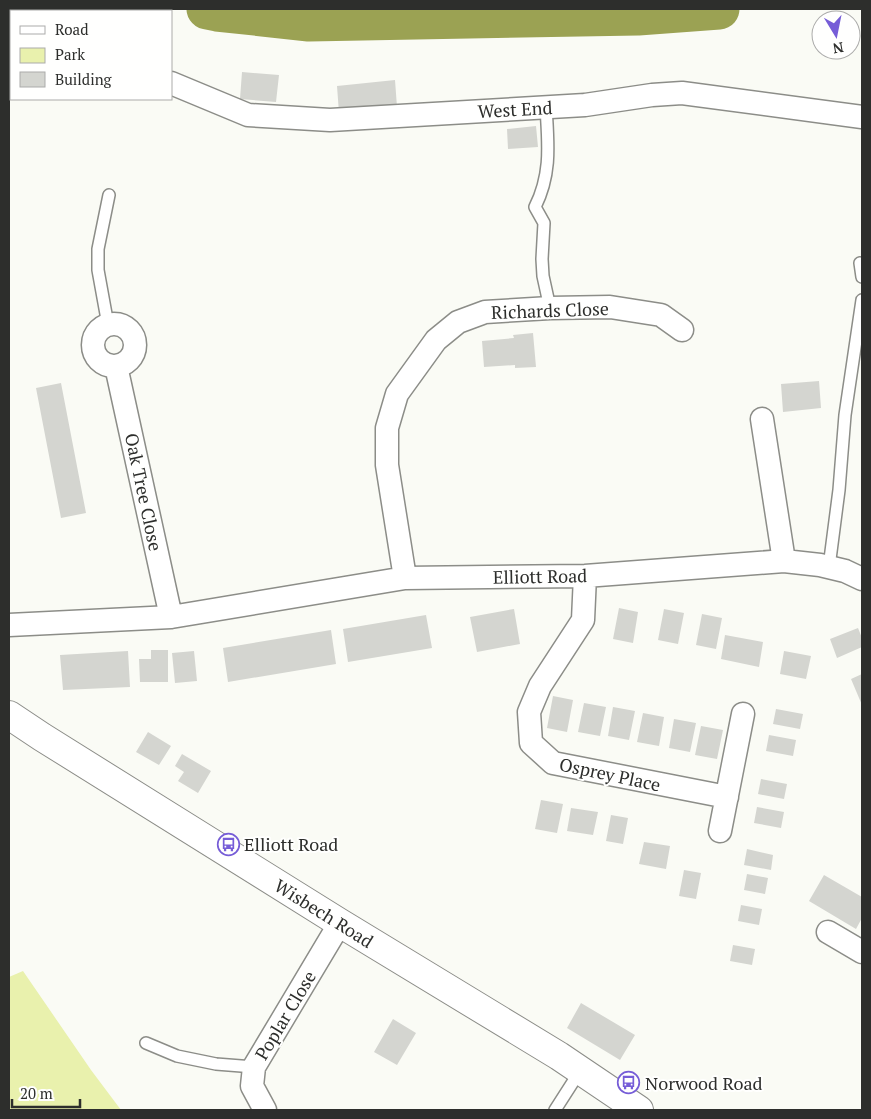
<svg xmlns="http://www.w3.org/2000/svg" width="871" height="1119" viewBox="0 0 871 1119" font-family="'PT Serif',serif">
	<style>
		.green { fill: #e9f1ad }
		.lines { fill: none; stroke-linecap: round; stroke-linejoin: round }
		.river { stroke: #9ba253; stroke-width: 41 }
		.building { fill: #d4d5d0 }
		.lane-casing { stroke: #8c8d88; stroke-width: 14 }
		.street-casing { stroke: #8c8d88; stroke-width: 25 }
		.secondary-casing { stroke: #8c8d88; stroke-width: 30 }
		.lane { stroke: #fff; stroke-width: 11 }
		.street { stroke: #fff; stroke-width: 22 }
		.secondary { stroke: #fff; stroke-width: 28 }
		.labels { text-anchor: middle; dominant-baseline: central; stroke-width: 4; stroke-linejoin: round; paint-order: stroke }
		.street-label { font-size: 18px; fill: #2d2e2c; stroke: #fffffe }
		.poi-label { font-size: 18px; fill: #2d2e2c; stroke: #fffffe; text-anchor: start }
	</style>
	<rect width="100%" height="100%" fill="#fafbf5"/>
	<!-- green -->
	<path class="green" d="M23 971 91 1070 121 1110H9V977Z"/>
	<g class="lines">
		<!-- river -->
		<path class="river" d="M207 9 217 11 309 21 638 15 719 9"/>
	</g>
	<!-- building -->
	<path class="building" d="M242 72 279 75 276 102 240 99Z
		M395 80 397 107 339 113 337 86Z
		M536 126 538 147 508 149 507 129Z
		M533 333 536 367 515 368V365L484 367 482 341 514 338 513 335Z
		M819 381 821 408 783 412 781 384Z
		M61 383 86 513 61 518 36 388Z
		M619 608 638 612 633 643 613 639Z
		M514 609 520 644 477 652 470 617Z
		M664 609 684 613 678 644 658 640Z
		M702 614 722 618 716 649 696 645Z
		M426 615 432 648 348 662 343 629Z
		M858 628 862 638V647L837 658 830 639Z
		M331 630 336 664 228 682 223 648Z
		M725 635 763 642 759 667 721 659Z
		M151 650H168V682H140L139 659H151Z
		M128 651 130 687 63 690 60 655Z
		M194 651 197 681 175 683 172 653Z
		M784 651 811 656 806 679 780 674Z
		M862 674V705L851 679Z
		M553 696 573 700 567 732 547 728Z
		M584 703 606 707 600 736 578 732Z
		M613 707 635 711 629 740 608 736Z
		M776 709 803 714 800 729 773 724Z
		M643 713 664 717 659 746 637 742Z
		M674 719 696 723 690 752 669 748Z
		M701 726 723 730 717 759 695 755Z
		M148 732 171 746 159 765 136 752Z
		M769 735 796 740 793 756 766 751Z
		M182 754 211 771 198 793 178 781 184 772 175 766Z
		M761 779 787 784 784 799 758 794Z
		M541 800 563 804 557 833 535 829Z
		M757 807 784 812 781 828 754 823Z
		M571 808 598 812 593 835 567 831Z
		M611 815 628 818 623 844 606 841Z
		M644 842 670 846 666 869 639 864Z
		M747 849 773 855 771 870 744 865Z
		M684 870 701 873 696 899 679 896Z
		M747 874 768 878 765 894 744 890Z
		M824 875 862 897V918L856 929 809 901Z
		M741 905 762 909 759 925 738 921Z
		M733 945 755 949 752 965 730 961Z
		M581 1003 635 1035 620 1060 567 1028Z
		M393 1019 416 1033 397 1065 374 1052Z"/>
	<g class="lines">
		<defs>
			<path id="lane" d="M546 107C548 143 552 173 535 207L544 223 542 259 543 276 550 308
				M860 263 862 277
				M108 325 98 270V249L109 195
				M829 567 839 490 845 415 862 300
				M146 1043 177 1056 216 1064 254 1067
				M555 1110 580 1071"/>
			<path id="street" d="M9 16H11
				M171 83 248 115 330 120 585 105 652 95 682 93 862 117
				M93 345a21 21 0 1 1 42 0a21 21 0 1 1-42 0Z
				M116 366 171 617
				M762 419 784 561
				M585 576 583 620 540 686 529 712 531 743 553 763 727 797
				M405 578 387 465V428L397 394 436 340 458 322 485 312 550 308 610 307 661 315 682 330
				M9 625 171 617 405 578 585 576 784 561 820 565 845 571 862 579
				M720 831 743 714
				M828 932 862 952
				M265 1110 252 1086 254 1067 340 923"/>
			<path id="secondary" d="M9 715 42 737 340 923 559 1056 639 1110"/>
		</defs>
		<!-- lane casing -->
		<use href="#lane" class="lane-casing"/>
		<!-- street casing -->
		<use href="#street" class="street-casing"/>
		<!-- secondary casing -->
		<use href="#secondary" class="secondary-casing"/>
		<!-- lane -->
		<use href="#lane" class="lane"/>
		<!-- street -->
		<use href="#street" class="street"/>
		<!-- secondary -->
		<use href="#secondary" class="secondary"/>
	</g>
	<!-- icons -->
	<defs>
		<symbol id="bus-ring" viewBox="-11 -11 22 22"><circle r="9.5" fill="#fffffe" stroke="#765dd7" stroke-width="1.5"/><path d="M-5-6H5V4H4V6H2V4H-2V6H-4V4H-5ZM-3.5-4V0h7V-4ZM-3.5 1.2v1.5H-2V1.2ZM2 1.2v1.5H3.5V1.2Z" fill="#765dd7"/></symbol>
	</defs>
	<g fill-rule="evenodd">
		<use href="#bus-ring" x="216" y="832" width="25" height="25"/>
		<use href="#bus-ring" x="616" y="1070" width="25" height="25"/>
	</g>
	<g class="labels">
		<!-- street labels -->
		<g class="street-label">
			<text transform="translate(515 109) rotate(-3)">West End</text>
			<text transform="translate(550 310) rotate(-2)">Richards Close</text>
			<text transform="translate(144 492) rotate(78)">Oak Tree Close</text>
			<text transform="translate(540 576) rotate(-1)">Elliott Road</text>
			<text transform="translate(610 774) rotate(12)">Osprey Place</text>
			<text transform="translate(324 913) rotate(32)">Wisbech Road</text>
			<text transform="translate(285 1015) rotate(-59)">Poplar Close</text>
		</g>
		<!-- poi labels -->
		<g class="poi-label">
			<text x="244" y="844">Elliott Road</text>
			<text x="645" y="1083">Norwood Road</text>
		</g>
	</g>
	<!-- border -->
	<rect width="871" height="1119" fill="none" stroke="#2d2e2c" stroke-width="20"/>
	<!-- legend -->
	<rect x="10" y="10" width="162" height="90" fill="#fffffe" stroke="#ababaa"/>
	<rect x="20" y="26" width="25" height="8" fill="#ffffff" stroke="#ababaa"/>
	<text x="55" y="35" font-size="15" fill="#2d2e2c">Road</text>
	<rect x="20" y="48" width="25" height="15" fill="#e9f1ad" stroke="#ababaa"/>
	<text x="55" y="60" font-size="15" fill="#2d2e2c">Park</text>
	<rect x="20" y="72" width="25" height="15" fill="#d4d5d0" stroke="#ababaa"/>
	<text x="55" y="85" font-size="15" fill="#2d2e2c">Building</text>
	<!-- north arrow -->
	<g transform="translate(836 35) rotate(170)"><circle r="24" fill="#fffffe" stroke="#ababaa"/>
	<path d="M0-4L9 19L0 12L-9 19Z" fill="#765dd7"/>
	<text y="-8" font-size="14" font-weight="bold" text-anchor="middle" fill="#2d2e2c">N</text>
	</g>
	<!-- scale -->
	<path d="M12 1099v8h68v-8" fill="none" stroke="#2d2e2c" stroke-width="2.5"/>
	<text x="20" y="1099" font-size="15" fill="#2d2e2c" stroke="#fffffe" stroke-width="4" paint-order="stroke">20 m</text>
</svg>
